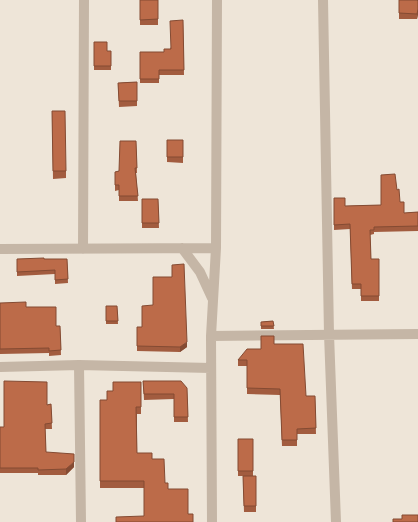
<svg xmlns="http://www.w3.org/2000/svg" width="418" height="522" viewBox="0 0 418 522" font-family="Commissioner,sans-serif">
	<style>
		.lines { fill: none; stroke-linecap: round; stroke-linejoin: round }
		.minor { stroke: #c5b6a6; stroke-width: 10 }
		.wall { fill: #a25c3f }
		.shaded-wall { fill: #844b33 }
		.building { fill: #bc6b49; stroke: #844b33 }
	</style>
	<rect width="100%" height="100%" fill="#eee5d8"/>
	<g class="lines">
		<!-- minor -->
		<path class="minor" d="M323 0 329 334 336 522
			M182 248 200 272 212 298
			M0 249 216 248
			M83 249 84 0
			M211 336 418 334
			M79 365 81 522
			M0 367 79 365 211 368
			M212 522 211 336 216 248 217 0"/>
	</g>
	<!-- wall -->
	<path class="wall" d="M140 0 158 19V25H140Z
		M399 0 418 1V14L417 19H399Z
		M183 20 184 75H159V83H140V52H164L170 49Z
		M94 42 107 51H111V70H94Z
		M137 82V106L119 107 118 83Z
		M52 111 66 171V178L53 179Z
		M183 140V163L167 162V157Z
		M136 141 137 173H136L138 201H119V190L115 191V172L119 171Z
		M334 198 345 206 381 205 400 202 404 213 418 212V231L374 232V234L370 235 371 259H379V301H361V289H352L350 229 334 230Z
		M142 199H158L159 228H142Z
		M17 259H67L68 283 55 284V274L17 276Z
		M0 303 26 307 56 326H60L61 355 49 356V353L0 354Z
		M153 305 187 347 180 352 137 351V327H142Z
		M106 306H117L118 324H106Z
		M273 321 274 329H261V322Z
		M274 344 306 396H315L316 434H297V446H282L280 395 247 394V366H238V360L261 349Z
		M143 381 187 388 188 422H174V399L144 400Z
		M141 382V414H137V453H152L144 516V488H100V400H107L113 391Z
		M51 404 52 429H45L46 452 74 467 66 475H38V473H0V427H4L47 405Z
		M238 439H253V476H256V512H244L243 476H238Z"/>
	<!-- shaded-wall -->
	<path class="shaded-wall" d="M418 9V14L417 19V14Z
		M187 342V347L180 352V347Z
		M74 462V467L66 475V469Z"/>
	<!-- building -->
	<path class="building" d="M140 0H158V19L140 20Z
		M399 0H417L418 1V9L417 14 399 13Z
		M183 20 184 70H159V79H140V52H164V49H171L170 21Z
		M94 42H107V51H111V66H94Z
		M137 82V101H119L118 83Z
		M52 111H65L66 171H53Z
		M167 140H183V157H167Z
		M120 141H136L137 168H135L138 196H119V185H115V172L119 171Z
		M395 174 397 190 399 189 400 202H404V213L418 212V226L374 227V230H370L371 259H379V296H361V284H352L350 224 334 225V198H345V206L381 205V175Z
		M142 199H158L159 223H142Z
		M44 258V259H67L68 279 55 280V270L17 272V259Z
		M184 264 187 342 180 347 137 346V327H142V306L153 305V277H172V265Z
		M26 302V307H56V326H60L61 350 49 351V348L0 349V303Z
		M106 306H117L118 321H106Z
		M273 321 274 326H261V322Z
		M261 336H274V344H303L306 396H315L316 428 297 429V440H282L280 389 247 388V360H238L247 349H261Z
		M4 381 47 382V405L51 404 52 423 45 424 46 452 74 454V462L66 469 38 470V468H0V427H4Z
		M143 381H181L187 388 188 417H174V394H144Z
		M113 382H141V407H136L137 453H152V459H164L165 483H168V489H188V514H193V522H116V517L144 516V481H100V400H107V391H113Z
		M238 439H253V471H238Z
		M243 476H256V506H244Z
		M402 515H418V522H393V519H402Z"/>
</svg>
